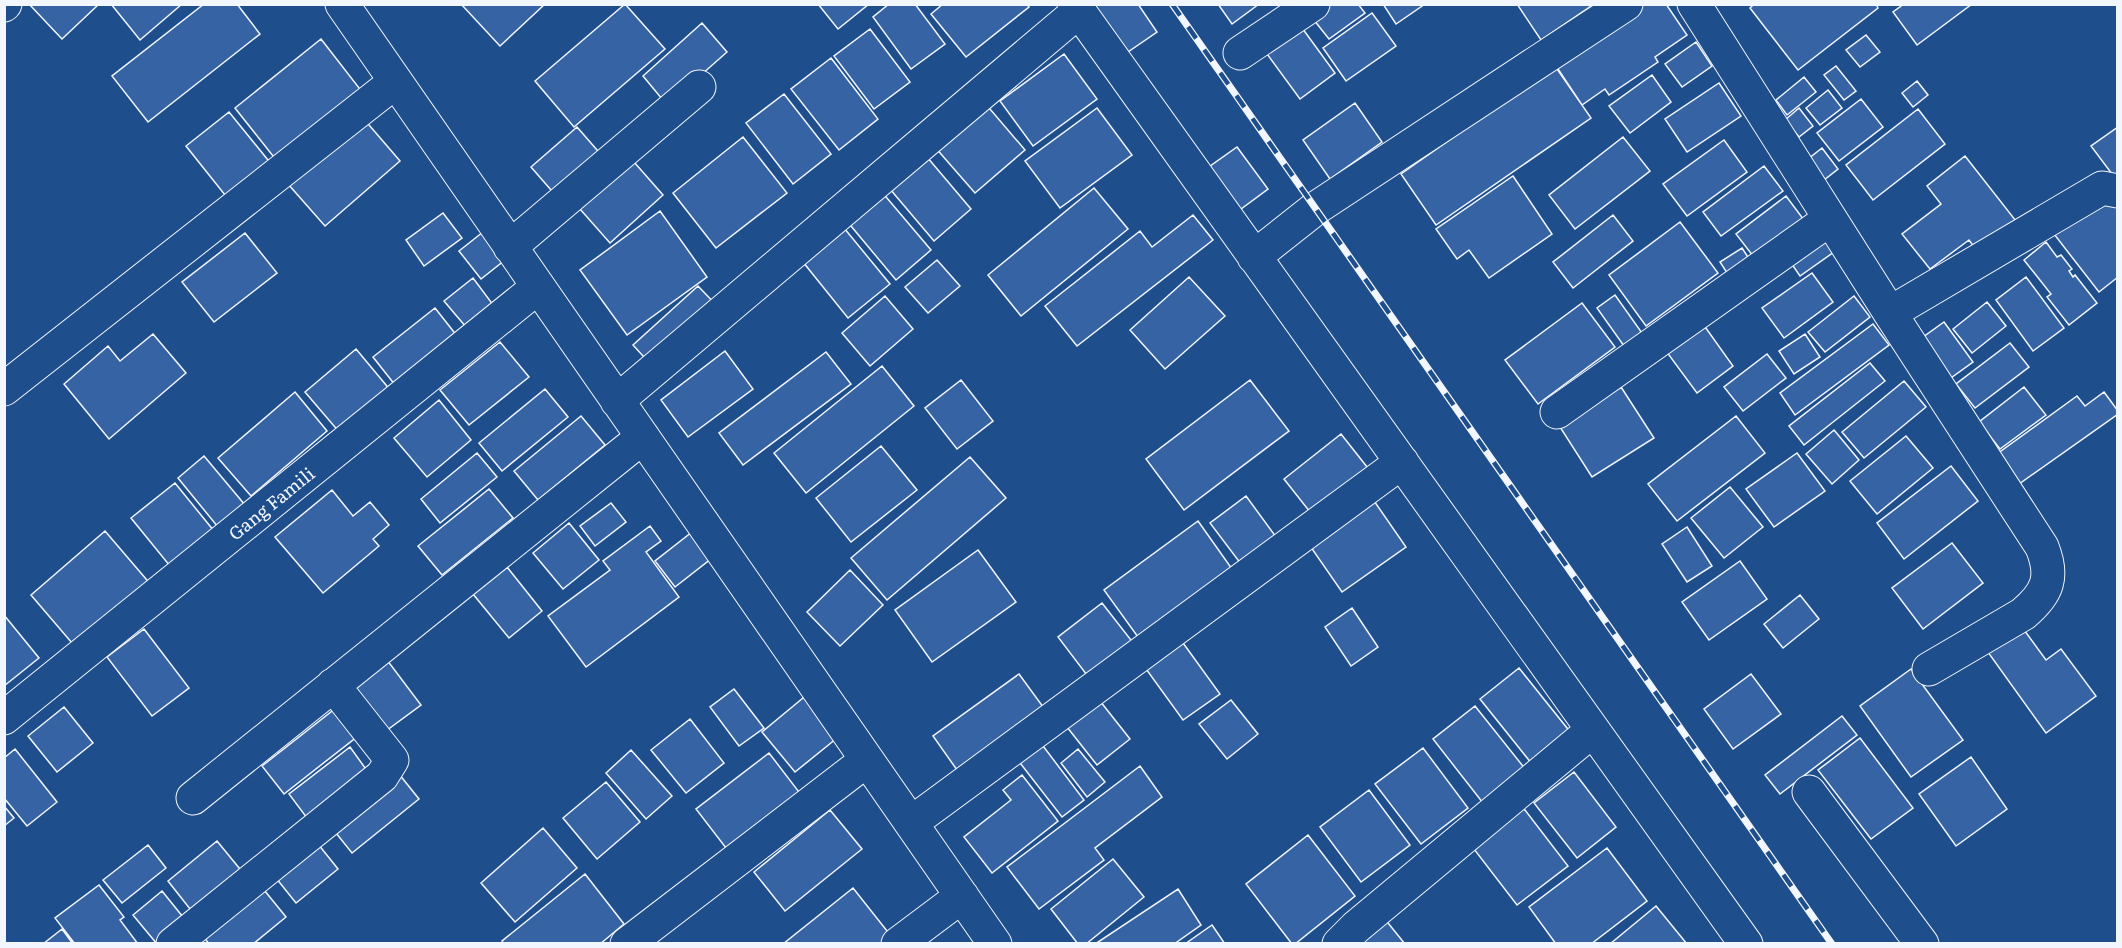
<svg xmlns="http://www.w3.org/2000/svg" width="2122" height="948" viewBox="0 0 2122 948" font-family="Literata,serif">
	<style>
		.building { fill: #3563a3; stroke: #f2f6ff; stroke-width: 1.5 }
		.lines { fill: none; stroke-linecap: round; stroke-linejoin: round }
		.minor-casing { stroke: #f2f6ff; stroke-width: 35 }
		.minor { stroke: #1f4e8c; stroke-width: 33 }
		.rail-casing { stroke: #f2f6ff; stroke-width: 7 }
		.rail { stroke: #1f4e8c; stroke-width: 4.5; stroke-dasharray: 14; stroke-linecap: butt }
		.labels { text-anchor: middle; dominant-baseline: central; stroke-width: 4.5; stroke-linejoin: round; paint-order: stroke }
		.street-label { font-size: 18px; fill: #f2f6ff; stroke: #1f4e8c }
	</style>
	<rect width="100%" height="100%" fill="#1f4e8c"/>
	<!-- building -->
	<path class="building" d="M29 4H99L62 39Z
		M111 4H182L140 40Z
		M204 4H237L260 34 148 122 112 76Z
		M461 4H545L500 46Z
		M625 4 665 49 574 127 535 81Z
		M818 4H869L838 29Z
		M889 4H915L945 44 911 69 873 17Z
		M943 4H1027L1029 7 966 57 931 14Z
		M1091 4H1138L1157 32 1125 54Z
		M1218 4H1259L1232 24Z
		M1324 4H1358L1365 13 1329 39 1310 15Z
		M1383 4H1425L1396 24Z
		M1517 4H1594L1541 40Z
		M1640 4H1666L1687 35 1655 57 1658 62 1609 95 1605 89 1582 105 1554 63Z
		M1754 4H1876L1878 8 1798 70 1750 8Z
		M1904 4H1972L1917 45 1893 12Z
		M1372 13 1396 46 1346 81 1323 48Z
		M1297 21 1335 73 1300 99 1262 47Z
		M702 23 727 52 667 105 643 76Z
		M870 29 910 82 874 109 834 56Z
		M1866 35 1880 52 1860 67 1846 50Z
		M321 39 363 93 277 161 235 108Z
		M1696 42 1712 66 1682 87 1665 64Z
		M1064 54 1097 99 1033 146 1000 101Z
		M831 58 878 119 839 150 791 89Z
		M1555 66 1591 118 1436 225 1401 174Z
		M1836 66 1856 91 1844 100 1824 75Z
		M1652 75 1671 102 1630 133 1609 106Z
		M1804 77 1816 92 1787 115 1776 100Z
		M1917 81 1928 95 1913 107 1902 93Z
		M1719 83 1741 116 1687 152 1665 119Z
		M1828 90 1842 108 1820 125 1806 108Z
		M784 94 831 154 793 184 746 123Z
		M1861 99 1883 127 1839 161 1817 133Z
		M984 102 1025 150 975 193 934 146Z
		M1355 103 1382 142 1330 179 1303 140Z
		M1097 108 1132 155 1060 208 1025 161Z
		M1799 108 1813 126 1799 137 1785 120Z
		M1918 109 1945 144 1873 200 1846 165Z
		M229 112 272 165 229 200 186 146Z
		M363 118 400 161 325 226 288 184Z
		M577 127 604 158 558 198 531 167Z
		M2118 127V182L2091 146Z
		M743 137 787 193 716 248 673 193Z
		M1623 137 1650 171 1575 229 1549 195Z
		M1724 140 1747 172 1687 216 1663 184Z
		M1237 147 1268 189 1237 212 1206 169Z
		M1822 148 1838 169 1819 184 1803 163Z
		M1965 156 2016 221 1977 251 1969 240 1930 269 1902 234 1941 204 1927 186Z
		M927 157 971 209 934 241 890 189Z
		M634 162 663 195 610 243 580 209Z
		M1764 166 1783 191 1721 236 1703 212Z
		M1513 176 1552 234 1489 278 1469 250 1457 259 1436 229Z
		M1094 188 1128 229 1021 316 988 275Z
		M881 191 931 250 896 280 846 220Z
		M2107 192 2118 206V277L2099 292 2054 234Z
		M1786 196 1807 224 1757 261 1736 234Z
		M660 211 707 277 627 335 580 270Z
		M443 213 462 238 424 266 406 240Z
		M1193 215 1213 240 1077 346 1045 306 1140 231 1152 247Z
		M1613 215 1633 241 1573 288 1553 262Z
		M1680 222 1718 273 1646 326 1609 275Z
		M488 228 510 256 481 279 459 251Z
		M844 228 890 284 848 318 803 262Z
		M245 233 277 273 214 322 182 282Z
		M1822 236 1834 252 1800 276 1789 260Z
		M2046 242 2057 257 2061 255 2072 269 2069 271 2073 277 2075 275 2097 303 2069 325 2047 297 2051 294 2024 260Z
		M1742 248 1753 265 1731 279 1720 262Z
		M937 260 960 286 928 313 905 287Z
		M1812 273 1833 302 1784 338 1762 308Z
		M1189 277 1225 316 1165 369 1130 330Z
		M2026 277 2064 328 2033 351 1996 300Z
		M473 278 494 306 466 327 444 301Z
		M698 286 719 308 654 368 633 345Z
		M1615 295 1642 333 1624 346 1597 308Z
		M885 296 913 329 870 366 842 333Z
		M1854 296 1870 317 1825 352 1808 332Z
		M1987 302 2006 326 1972 353 1953 329Z
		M1582 303 1615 347 1538 404 1505 360Z
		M435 308 461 341 399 390 373 357Z
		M1944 322 1973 362 1948 380 1919 340Z
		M1703 324 1733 366 1697 393 1666 351Z
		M1873 324 1889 345 1795 415 1780 393Z
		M153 334 186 373 109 439 64 384 108 346 120 361Z
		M1805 334 1820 357 1794 374 1779 351Z
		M500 342 529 377 469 425 440 390Z
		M2010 343 2029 367 1975 408 1956 384Z
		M356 349 391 391 340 433 305 392Z
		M725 351 753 389 688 437 661 400Z
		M826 352 851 384 743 465 719 433Z
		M1767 354 1786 378 1743 411 1724 387Z
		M1870 363 1885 381 1804 445 1789 426Z
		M882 366 914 406 806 493 774 453Z
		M961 380 993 421 957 449 925 408Z
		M1250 380 1289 431 1184 510 1146 459Z
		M1904 381 1926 407 1864 458 1842 432Z
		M1621 387 1654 438 1592 477 1560 427Z
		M2024 387 2046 415 2000 449 1979 422Z
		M545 389 568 417 502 471 479 443Z
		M295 392 327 431 251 496 218 458Z
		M2104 392 2118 411V414L2019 484 1997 454 2077 396 2085 406Z
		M439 400 471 440 427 477 394 438Z
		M581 416 605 445 538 500 514 471Z
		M1736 416 1765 453 1677 521 1648 484Z
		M1834 430 1859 460 1832 484 1806 454Z
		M1341 434 1371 472 1314 517 1284 479Z
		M1906 436 1933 468 1877 514 1850 481Z
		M881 446 917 490 851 542 816 498Z
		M477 453 497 477 440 523 421 499Z
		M1797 453 1825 491 1774 527 1746 489Z
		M204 456 245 505 218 527 178 478Z
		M970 457 1006 498 887 600 851 558Z
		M1951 466 1978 501 1904 559 1877 523Z
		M175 483 214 531 170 566 131 518Z
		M1730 487 1763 527 1724 558 1691 518Z
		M489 489 513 518 442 575 418 546Z
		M332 490 353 516 370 502 389 525 373 539 379 546 323 593 275 537Z
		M1246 496 1279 541 1244 568 1210 523Z
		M1372 498 1406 547 1342 592 1308 543Z
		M611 503 626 522 595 546 580 526Z
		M1198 521 1237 576 1143 644 1104 590Z
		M569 523 599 560 563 589 533 553Z
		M650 526 661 541 646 552 679 597 586 667 548 616 610 570 603 561Z
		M1687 527 1712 566 1687 582 1662 544Z
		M105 531 152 586 78 650 31 595Z
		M692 532 712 558 675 587 655 561Z
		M1952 543 1983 583 1923 629 1892 588Z
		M978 550 1016 602 932 662 895 610Z
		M1740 561 1767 599 1709 640 1682 602Z
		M507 567 542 611 509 638 473 594Z
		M850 570 883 605 840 646 807 612Z
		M1800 595 1819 619 1783 648 1764 624Z
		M1102 603 1138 649 1093 683 1058 637Z
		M1352 608 1378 647 1351 666 1325 627Z
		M4 615 39 658 4 686Z
		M2019 623 2046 660 2061 649 2096 696 2046 733 1985 648Z
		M144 629 189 688 152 716 107 657Z
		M1178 636 1220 694 1183 720 1141 662Z
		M384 656 421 705 379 736 342 688Z
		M1519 668 1571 733 1532 764 1480 699Z
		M1911 669 1963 740 1911 777 1860 706Z
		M1019 674 1049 715 962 777 933 736Z
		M1751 674 1781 714 1733 749 1704 709Z
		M734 689 764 728 739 746 710 707Z
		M809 693 842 734 795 772 762 732Z
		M1231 700 1258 734 1227 759 1199 724Z
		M1100 701 1130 739 1097 765 1067 727Z
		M1475 706 1526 770 1483 803 1433 739Z
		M64 707 93 743 57 772 28 736Z
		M336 708 358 736 284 794 262 766Z
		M1842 716 1857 735 1780 794 1765 775Z
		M690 719 724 763 686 793 651 750Z
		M1860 738 1913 808 1871 839 1818 770Z
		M1040 742 1084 800 1062 817 1017 759Z
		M350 747 368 772 307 818 289 794Z
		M1423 748 1468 808 1421 844 1375 784Z
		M15 749 57 802 27 826 4 798V758Z
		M1078 749 1105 782 1087 797 1061 763Z
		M631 750 672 796 646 819 606 773Z
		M769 753 799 792 726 848 696 809Z
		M1971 757 2007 809 1956 846 1919 794Z
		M1140 766 1162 797 1095 848 1104 860 1039 909 1007 867Z
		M1574 772 1616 827 1577 858 1534 803Z
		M399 774 419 799 352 853 332 828Z
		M1022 775 1058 821 992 873 964 837 1011 800 1003 790Z
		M606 782 640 822 597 859 563 818Z
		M1369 790 1410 845 1361 882 1320 827Z
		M1518 801 1568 866 1517 905 1467 840Z
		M4 806 14 818 4 826Z
		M830 810 862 849 785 911 754 872Z
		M543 828 577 868 515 922 481 883Z
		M1308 835 1355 896 1295 944H1292L1246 884Z
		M314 839 338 869 296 903 272 873Z
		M217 841 244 874 194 914 168 881Z
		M148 845 166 868 122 903 103 880Z
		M1607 848 1647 901 1591 944H1556L1529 907Z
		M1113 859 1144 897 1086 944H1078L1051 909Z
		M585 874 624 924 600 944H504L502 941Z
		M99 885 124 917 120 920 138 944H75L55 918Z
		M260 885 286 917 253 944H209L201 933Z
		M853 888 895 941 893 944H783Z
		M1178 889 1201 925 1174 944H1095Z
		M162 891 191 927 170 944H157L133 915Z
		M1656 906 1687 944H1610Z
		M1384 918 1405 944H1353Z
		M1212 925 1225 944H1185Z
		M62 929 73 944H43Z"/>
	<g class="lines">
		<defs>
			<path id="minor" d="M342 4 995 944
				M1074 4 1746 944
				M1694 4 1890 313 2042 547C2054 577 2048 593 2023 614L1929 669
				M4 5 5 4
				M1240 53 1313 4
				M510 247 699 87
				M1254 257 1316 208 1626 4
				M1890 313 2102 188 2118 191
				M4 389 395 82
				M617 401 1079 11
				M1557 412 1830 219
				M4 718 538 287
				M1809 792 1922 944
				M193 798 643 437
				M911 823 1402 462
				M173 944 382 776 392 760 333 685
				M627 944 867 760
				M898 944 962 896
				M1339 944 1356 927 1593 730"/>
		</defs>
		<!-- minor casing -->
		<use href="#minor" class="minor-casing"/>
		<!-- minor -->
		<use href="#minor" class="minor"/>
		<defs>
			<path id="rail" d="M1172 4 1832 944"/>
		</defs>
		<!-- rail casing -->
		<use href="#rail" class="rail-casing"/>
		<!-- rail -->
		<use href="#rail" class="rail"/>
	</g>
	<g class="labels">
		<!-- street labels -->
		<g class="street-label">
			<text transform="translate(271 503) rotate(-39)">Gang Famili</text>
		</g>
	</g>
	<!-- border -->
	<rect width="2122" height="948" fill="none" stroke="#f2f6ff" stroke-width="12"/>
</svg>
